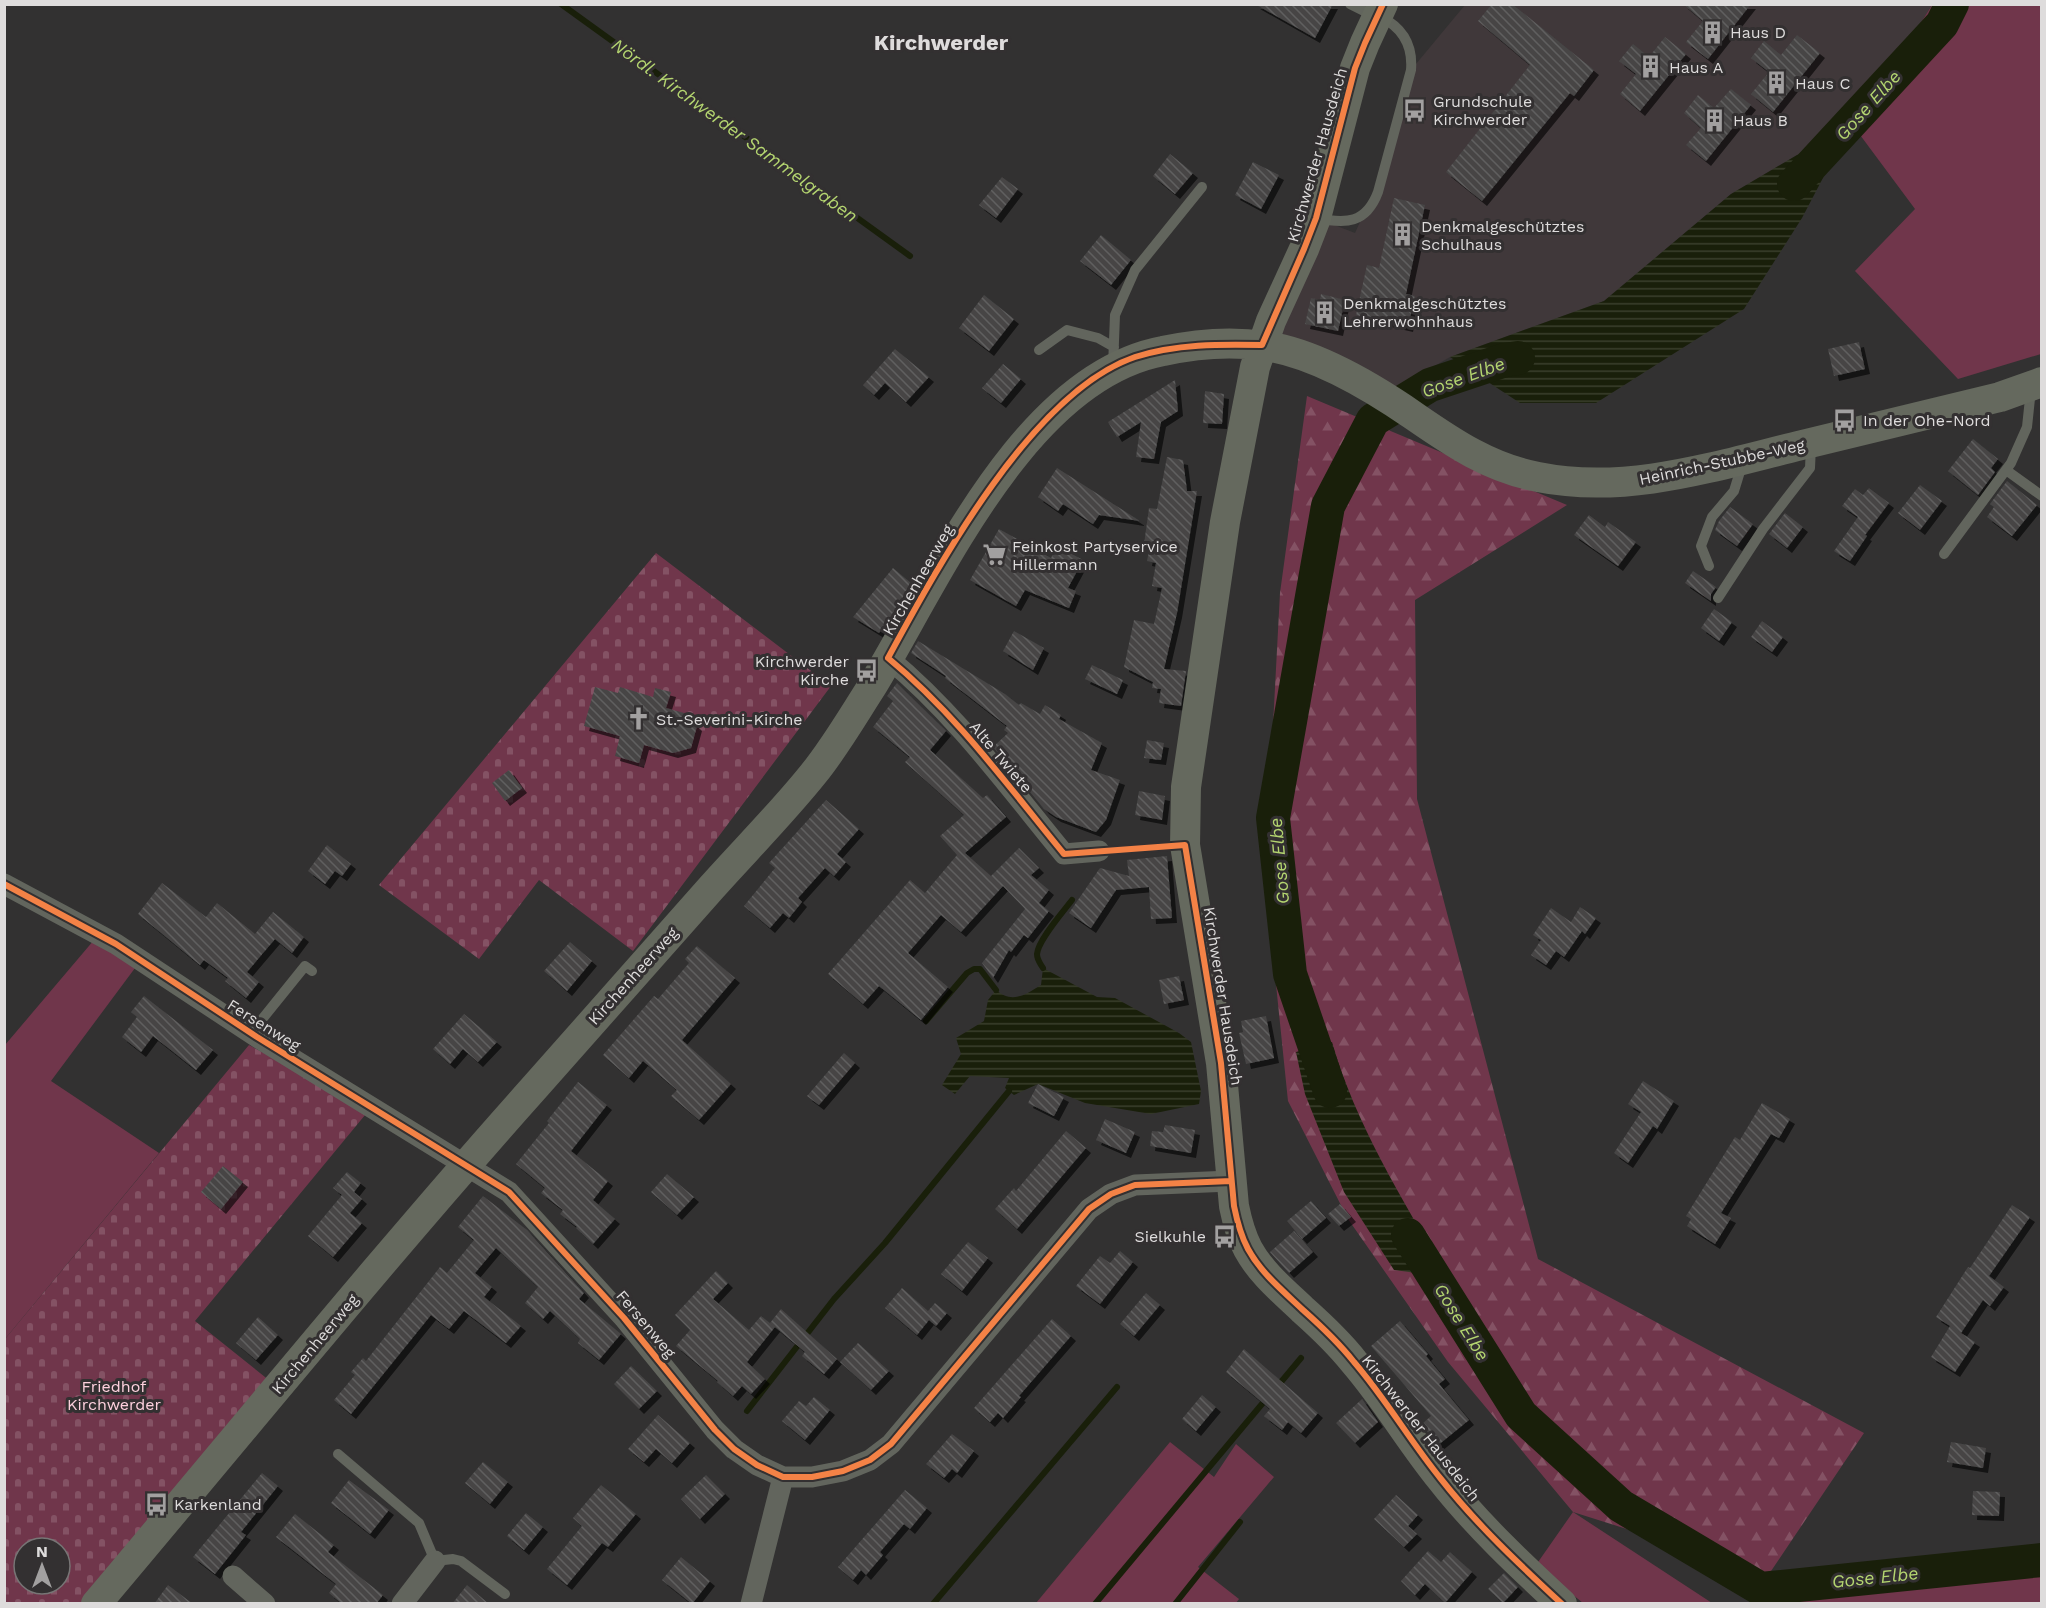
<svg xmlns="http://www.w3.org/2000/svg" width="2046" height="1608" viewBox="0 0 2046 1608" font-family="'Work Sans',sans-serif">
	<style>
		.built { fill: #40383a }
		.grass { fill: #70364b }
		.forest { fill: url(#forest-firs) }
		.cemetery { fill: url(#cemetery-stones); fill-rule: evenodd }
		.water { fill: url(#water-rules) }
		.lines { fill: none; stroke-linecap: round; stroke-linejoin: round }
		.stream { stroke: #191f0a; stroke-width: 6 }
		.river { stroke: #191f0a; stroke-width: 34 }
		.building { fill: url(#building-back-hatch); filter: url(#shadow) }
		.lane { stroke: #62655d; stroke-width: 10 }
		.street { stroke: #62655d; stroke-width: 21 }
		.secondary { stroke: #65695e; stroke-width: 30 }
		.cycleway-casing { stroke: #333031; stroke-width: 10 }
		.cycleway { stroke: #f48246; stroke-width: 6 }
		.labels { text-anchor: middle; dominant-baseline: central; stroke-width: 6; stroke-linejoin: round; paint-order: stroke }
		.poi-label { font-size: 16px; fill: #dedcdc; stroke: #333031; text-anchor: start }
		.street-label { font-size: 16px; fill: #dedcdc; stroke: #333031 }
		.park-label { font-size: 16px; fill: #fdd0dd; stroke: #333031 }
		.water-label { font-size: 18px; font-style: italic; fill: #b4d570; stroke: #333031 }
		.district-label { font-size: 22px; font-weight: bold; fill: #dedcdc; stroke: #333031 }
	</style>
	<defs>
		<pattern id="forest-firs" width="22" height="20" patternUnits="userSpaceOnUse" patternTransform="scale(1.5)"><rect width="22" height="20" fill="#70364b"/><path d="M5 1l3.5 6h-7zM16 11l3.5 6h-7z" fill="#845264"/></pattern>
		<pattern id="cemetery-stones" width="16" height="16" patternUnits="userSpaceOnUse" patternTransform="scale(1.5)"><rect width="16" height="16" fill="#70364b"/><path d="M2 7V4a2 2 0 0 1 4 0v3zM10 15v-3a2 2 0 0 1 4 0v3z" fill="#845264"/></pattern>
		<pattern id="water-rules" width="6" height="5" patternUnits="userSpaceOnUse" patternTransform="scale(1.5)"><rect width="6" height="5" fill="#191f0a"/><path d="M0 2.5h6" fill="none" stroke="#3a3f2d"/></pattern>
		<pattern id="building-back-hatch" width="6" height="6" patternUnits="userSpaceOnUse" patternTransform="scale(1.5)"><rect width="6" height="6" fill="#464545"/><path d="M-1 5l2 2M0 0l6 6M5-1l2 2" fill="none" stroke="#605f5f"/></pattern>
		<filter id="shadow"><feDropShadow dx="5" dy="5" stdDeviation="0" flood-color="#0009"/></filter>
	</defs>
	<rect width="100%" height="100%" fill="#323131"/>
	<!-- built -->
	<path class="built" d="M1465 5H1932L1915 32 1846 116 1814 145 1731 194 1604 301 1450 357 1383 396 1290 352 1271 321 1316 218 1355 233 1385 167 1411 70Z"/>
	<!-- grass -->
	<path class="grass" d="M1932 5H2041V354L1958 379 1855 271 1915 209 1846 116 1915 32Z
		M94 940 138 964 51 1081 159 1153 5 1339V1045Z
		M1170 1442 1214 1477 1236 1444 1274 1477 1198 1567 1239 1599 1236 1603H1036Z
		M1573 1512 1712 1603H1583L1536 1565Z
		M2041 1570V1603H1784Z"/>
	<!-- forest -->
	<path class="forest" d="M1307 396 1567 505 1415 600 1417 799 1538 1259 1864 1433 1769 1574 1573 1512 1448 1362 1348 1219 1288 1101 1265 877 1280 593Z"/>
	<!-- cemetery -->
	<path class="cemetery" d="M656 553 831 686 633 951 539 880 479 959 379 885Z
		M249 1045 370 1109 195 1321 270 1381 82 1603 5 1604V1339ZM24 1548H60V1584H24Z"/>
	<!-- water -->
	<path class="water" d="M1814 145 1835 155 1802 218 1744 309 1596 403H1520L1450 357 1604 301 1731 194Z
		M1043 968 1097 997 1115 998 1179 1033 1191 1042 1201 1091 1199 1104 1151 1114 1085 1103 1038 1084 1014 1095 1005 1088 1009 1078 970 1076 955 1094 942 1085 961 1054 956 1038 984 1021 988 1000 996 990C1012 1004 1025 995 1041 985Z
		M1332 1042C1356 1126 1404 1201 1447 1277L1394 1270 1344 1192 1305 1094 1296 1052Z"/>
	<g class="lines">
		<!-- stream -->
		<path class="stream" d="M561 4 910 256
			M1043 968C1040 963 1037 960 1037 954 1038 940 1063 912 1072 900
			M926 1021 967 973 974 969H980L996 990
			M1276 1388 1301 1358
			M747 1411 834 1299 885 1243 1009 1091
			M933 1604 1117 1387
			M1095 1604 1267 1398
			M1175 1604 1240 1522"/>
		<!-- river -->
		<path class="river" d="M1794 184 1942 24 1952 4
			M1330 1091 1290 974 1273 818 1328 506 1373 420 1430 385 1505 360 1518 358
			M1408 1235 1521 1415 1621 1506 1761 1589 2042 1560"/>
	</g>
	<!-- building -->
	<path class="building" d="M1255 4H1333L1315 38Z
		M1492 4H1512L1594 70 1574 96 1570 93 1482 201 1446 172 1530 65 1478 21Z
		M1683 4H1751L1708 59 1686 42 1703 21Z
		M1797 35 1820 53 1773 112 1751 94 1769 72 1751 58 1764 41 1781 55Z
		M1665 37 1686 54 1640 111 1620 94 1636 74 1619 61 1633 44 1649 57Z
		M1731 89 1751 105 1706 161 1686 145 1701 128 1684 113 1698 95 1714 108Z
		M1170 154 1193 173 1175 194 1153 176Z
		M1253 162 1279 175 1261 209 1235 195Z
		M1002 177 1018 189 996 218 979 205Z
		M1394 198 1425 205 1406 294 1415 296 1408 327 1356 315 1367 265 1379 268Z
		M1101 235 1131 260 1111 285 1080 261Z
		M1321 294 1345 300 1338 331 1305 324 1311 298 1320 300Z
		M984 295 1014 319 989 351 959 328Z
		M1859 342 1865 369 1834 376 1828 349Z
		M895 349 929 377 906 402 885 383 874 395 863 385Z
		M1003 364 1021 379 1001 403 982 388Z
		M1175 380 1178 411 1161 422 1154 459 1136 457 1141 422 1117 437 1108 422Z
		M1205 391 1224 394 1222 424 1203 423Z
		M1973 439 1998 459 1991 468 1995 472 1978 495 1948 471Z
		M1167 457 1183 460 1187 491H1197L1177 613 1164 669 1186 671 1181 706 1159 703 1161 689 1152 688 1153 682 1124 667 1134 620 1154 624 1162 588 1152 586 1156 563 1147 561 1150 545 1144 544 1149 508 1157 509Z
		M1057 468 1140 521 1099 515 1093 524 1063 504 1058 511 1038 497Z
		M2007 481 2037 505 2012 536 1987 517 1994 507 1990 504Z
		M1920 485 1942 501 1920 530 1898 513Z
		M1869 488 1889 503 1865 535 1867 536 1850 561 1834 551 1858 517 1842 506 1855 489 1863 495Z
		M1730 507 1753 524 1737 546 1715 530 1719 521Z
		M1785 513 1803 527 1787 548 1769 534Z
		M1589 515 1605 527 1608 522 1636 542 1618 566 1574 535Z
		M999 529 1051 558 1057 546 1083 560 1068 588 1076 591 1069 608 1025 590 1016 606 970 580Z
		M893 568 911 583 893 615 879 633 853 617Z
		M1693 571 1716 587 1711 594V601L1685 583Z
		M1714 609 1732 622 1719 641 1701 628Z
		M1762 621 1783 637 1772 652 1751 637Z
		M1014 631 1044 648 1033 670 1003 651Z
		M918 641 1005 694 1019 705 1021 703 1040 714 1045 705 1061 715 1059 719 1102 743 1091 770 1120 780 1106 820 1096 832 1056 817 1044 809 993 747 1008 733 1004 730 1007 726 945 678 946 676 911 653Z
		M1092 665 1123 680 1117 694 1085 679Z
		M897 683 946 731 930 750 983 798 987 795 1006 817 965 853 991 876 1019 848 1039 868 1031 875 1049 890 1039 903 1049 911 1028 938 1024 935 1011 952 1009 950 993 978 982 963 1025 909 1003 886 961 932 941 915 908 953 948 987 921 1020 879 986 863 1004 828 974 910 880 925 893 957 855 940 836 964 815 905 762 910 757 873 727 893 701 887 696Z
		M595 687 618 693 620 687 653 697 655 688 671 692 666 708 684 713 697 726 691 748 673 753 644 745 639 763 615 756 620 736 584 726Z
		M1147 740 1164 743 1161 760 1144 758Z
		M509 770 522 788 505 801 492 783Z
		M1139 791 1165 796 1162 820 1135 815Z
		M826 800 859 829 837 854 846 862 834 876 825 868 798 898 802 902 789 918 783 913 770 928 744 906 775 868 769 863Z
		M327 845 351 864 342 876 335 871 325 884 308 871Z
		M1167 856 1172 918 1151 919 1149 887 1116 890 1091 928 1069 913 1100 868 1129 876 1127 860Z
		M162 883 206 917 217 903 255 934 273 912 304 937 292 953 275 939 247 972 259 982 246 998 225 981 228 978 204 960 200 965 138 914Z
		M1580 907 1596 918 1585 934 1582 931 1564 957 1556 951 1546 965 1531 955 1541 940 1533 935 1551 908 1571 922Z
		M570 942 592 961 567 991 544 971Z
		M697 946 735 978 682 1040 731 1084 699 1120 671 1096 677 1090 643 1061 629 1078 603 1055 654 996 658 999 689 963 685 959Z
		M1179 976 1184 1000 1164 1004 1159 980Z
		M144 996 213 1050 196 1070 153 1036 141 1052 122 1037 137 1017 131 1012Z
		M464 1014 497 1042 478 1062 463 1049 450 1064 433 1049Z
		M1266 1016 1274 1058 1246 1064 1239 1033 1243 1032 1241 1021Z
		M844 1053 855 1063 819 1105 807 1096Z
		M1643 1081 1674 1101 1657 1129 1653 1126 1628 1163 1614 1153 1641 1112 1628 1104Z
		M578 1082 607 1105 571 1151 608 1181 593 1200 615 1219 593 1244 576 1228 577 1227 560 1214 563 1210 541 1193 545 1188 516 1164 549 1123 547 1121Z
		M1038 1084 1064 1097 1054 1116 1028 1103Z
		M1762 1103 1790 1119 1779 1138 1771 1134 1721 1213 1731 1218 1715 1244 1687 1226 1691 1219 1686 1216 1735 1137 1740 1140Z
		M1105 1119 1135 1132 1126 1153 1096 1140Z
		M1165 1125 1195 1130 1191 1153 1150 1146 1152 1131 1163 1132Z
		M1066 1131 1086 1148 1017 1229 995 1209 1014 1188 1016 1191Z
		M223 1166 243 1182 221 1209 201 1192Z
		M347 1172 361 1183 354 1192 362 1199 350 1213 362 1223 333 1257 308 1236 342 1195 333 1188Z
		M667 1174 694 1197 677 1215 651 1192Z
		M483 1196 527 1230 584 1293 579 1299 621 1334 599 1360 578 1343 580 1339 550 1311 543 1319 525 1303 538 1287 496 1248 475 1273 492 1287 484 1297 521 1326 506 1343 464 1311 449 1329 431 1315 351 1414 334 1400 355 1375 351 1372 363 1358 366 1361 440 1267 447 1273 474 1240 458 1227Z
		M1311 1201 1326 1218 1302 1239 1287 1221Z
		M1340 1204 1351 1217 1339 1226 1328 1214Z
		M2012 1205 2030 1217 1989 1276 2004 1287 1990 1306 1983 1300 1961 1333 1936 1317 1968 1267 1970 1268Z
		M1294 1231 1313 1252 1289 1273 1270 1252Z
		M968 1242 988 1258 962 1291 941 1274Z
		M1120 1251 1133 1262 1100 1304 1076 1286 1100 1256 1110 1263Z
		M716 1271 728 1283 713 1299 749 1330 761 1316 775 1327 770 1323 781 1309 837 1359 824 1374 802 1356 805 1352 775 1327 747 1362 765 1379 751 1394 742 1386 733 1396 717 1382 718 1381 676 1346 690 1330 675 1315Z
		M902 1288 928 1311 935 1303 947 1313 936 1326 929 1320 917 1335 885 1308Z
		M1146 1293 1160 1305 1134 1336 1120 1324Z
		M258 1317 278 1335 256 1360 236 1343Z
		M1052 1319 1071 1336 1019 1396 1021 1397 1003 1418 998 1413 990 1422 974 1408Z
		M1400 1321 1428 1354 1426 1356 1445 1379 1439 1384 1469 1420 1437 1446 1422 1424 1431 1416 1371 1346Z
		M1950 1326 1975 1342 1955 1372 1931 1357Z
		M858 1343 889 1371 871 1390 840 1362Z
		M1244 1349 1318 1413 1301 1433 1288 1422 1282 1430 1264 1416 1270 1409 1226 1372Z
		M631 1366 657 1391 639 1409 614 1384Z
		M1202 1395 1216 1407 1196 1431 1182 1419Z
		M814 1397 830 1410 805 1440 782 1421 799 1401 806 1406Z
		M1362 1399 1378 1422 1355 1443 1336 1423Z
		M658 1415 690 1443 672 1463 656 1449 644 1462 628 1449Z
		M952 1434 974 1451 957 1473 952 1469 944 1478 926 1464Z
		M1951 1442 1986 1448 1983 1468 1947 1462Z
		M483 1462 508 1482 490 1504 465 1483Z
		M262 1473 278 1486 241 1532 246 1535 215 1574 193 1557Z
		M706 1475 725 1494 700 1519 681 1499Z
		M349 1480 389 1510 370 1534 331 1503Z
		M601 1485 636 1514 608 1547 602 1543 567 1585 547 1569 582 1526 573 1518Z
		M905 1490 927 1508 910 1529 904 1524 880 1552 883 1555 866 1575 861 1570 853 1580 838 1567Z
		M1973 1491 2000 1492 1999 1516 1972 1515Z
		M1396 1495 1418 1515 1408 1526 1417 1534 1404 1547 1374 1519Z
		M526 1513 543 1527 524 1550 507 1536Z
		M295 1514 334 1545 328 1552 383 1595 376 1604H342L329 1593 336 1584 276 1537Z
		M1428 1551 1441 1562 1450 1552 1472 1572 1445 1603 1425 1584 1415 1595 1401 1581Z
		M681 1557 710 1581 692 1604 662 1580Z
		M1504 1573 1518 1587 1503 1603 1488 1589Z
		M168 1585 193 1604H154Z
		M467 1585 489 1604H452Z"/>
	<g class="lines">
		<!-- lane -->
		<path class="lane" d="M1350 4 1374 16
			M1316 218C1346 224 1366 224 1378 192L1411 70C1413 45 1403 28 1381 17
			M1039 350 1067 330 1098 338 1114 347
			M1113 367 1115 315 1135 270 1202 187
			M2006 470 2042 496
			M1944 554 2011 463 2027 427 2031 389
			M1709 566 1701 546 1712 517 1734 491 1742 465
			M1718 598 1763 529 1810 468 1811 446
			M251 1033 305 966 312 971
			M338 1454 419 1523 435 1561 453 1559 461 1561 505 1594"/>
		<!-- street -->
		<path class="street" d="M888 658C956 714 1008 786 1064 854L1099 851
			M4 884 116 944 257 1037 509 1192 624 1318 715 1430 734 1449 757 1465 783 1477H812L843 1471 870 1460 891 1444 1089 1209 1111 1194 1135 1185 1231 1181
			M233 1576 265 1604
			M402 1604 435 1561
			M751 1604 783 1477"/>
		<!-- secondary -->
		<path class="secondary" d="M1383 4 1365 43 1355 68 1316 218 1304 249 1271 321 1255 367 1225 522 1186 787 1185 845 1221 1063 1234 1206C1237 1221 1241 1236 1248 1249 1261 1273 1283 1291 1303 1310 1321 1326 1339 1343 1354 1362 1386 1399 1410 1441 1441 1479 1477 1525 1520 1565 1562 1604
			M96 1604C242 1431 384 1256 534 1088 593 1021 653 954 712 887 746 849 782 813 814 773 835 747 853 716 871 688 938 578 1024 377 1163 351 1195 344 1232 341 1265 346 1315 353 1372 387 1414 416 1453 443 1490 468 1538 477 1627 495 1715 466 1802 445 1868 429 1934 413 2000 397L2042 382"/>
		<defs>
			<path id="cycleway" d="M1383 4 1365 43 1355 68 1316 218 1304 249 1262 345C1220 344 1176 344 1135 357 1032 392 938 566 888 658 956 714 1008 786 1064 854L1185 845 1221 1063 1234 1206C1237 1221 1241 1236 1248 1249 1261 1273 1283 1291 1303 1310 1321 1326 1339 1343 1354 1362 1386 1399 1410 1441 1441 1479 1477 1525 1520 1565 1562 1604
				M4 884 116 944 257 1037 509 1192 624 1318 715 1430 734 1449 757 1465 783 1477H812L843 1471 870 1460 891 1444 1089 1209 1111 1194 1135 1185 1231 1181"/>
		</defs>
		<!-- cycleway casing -->
		<use href="#cycleway" class="cycleway-casing"/>
		<!-- cycleway -->
		<use href="#cycleway" class="cycleway"/>
	</g>
	<!-- icons -->
	<defs>
		<symbol id="building-bare" viewBox="-9 -9 18 18"><path d="M-4-6H4V6H1V3H-1V6H-4ZM-2.5-4.3h1.7v1.8h-1.7ZM.8-4.3h1.7v1.8H.8ZM-2.5-1h1.7V.8h-1.7ZM.8-1h1.7V.8H.8Z" fill="#a2a0a0" stroke="#333031" stroke-width="2.5" paint-order="stroke"/></symbol>
		<symbol id="bus-bare" viewBox="-9 -9 18 18"><path d="M-5-6H5V4H4V6H2V4H-2V6H-4V4H-5ZM-3.5-4V0h7V-4ZM-3.5 1.2v1.5H-2V1.2ZM2 1.2v1.5H3.5V1.2Z" fill="#a2a0a0" stroke="#333031" stroke-width="2.5" paint-order="stroke"/></symbol>
		<symbol id="supermarket-bare" viewBox="-9 -9 18 18"><path d="M-6-5.5h2.5l.6 2H6L4.5 2H-2.5L-4.4-4H-6ZM-1.5 3.2a1.3 1.3 0 1 0 .1 0ZM3 3.2a1.3 1.3 0 1 0 .1 0Z" fill="#a2a0a0" stroke="#333031" stroke-width="2.5" paint-order="stroke"/></symbol>
		<symbol id="church-bare" viewBox="-9 -9 18 18"><path d="M-1.2-6h2.4v3.5h3.3v2.4h-3.3V6h-2.4V-.1h-3.3v-2.4h3.3Z" fill="#a2a0a0" stroke="#333031" stroke-width="2.5" paint-order="stroke"/></symbol>
	</defs>
	<g fill-rule="evenodd">
		<use href="#building-bare" x="1696" y="16" width="33" height="33"/>
		<use href="#building-bare" x="1634" y="50" width="33" height="33"/>
		<use href="#building-bare" x="1760" y="66" width="33" height="33"/>
		<use href="#bus-bare" x="1398" y="94" width="33" height="33"/>
		<use href="#building-bare" x="1698" y="104" width="33" height="33"/>
		<use href="#building-bare" x="1386" y="218" width="33" height="33"/>
		<use href="#building-bare" x="1308" y="296" width="33" height="33"/>
		<use href="#bus-bare" x="1828" y="404" width="33" height="33"/>
		<use href="#supermarket-bare" x="978" y="538" width="33" height="33"/>
		<use href="#bus-bare" x="850" y="654" width="33" height="33"/>
		<use href="#church-bare" x="622" y="702" width="33" height="33"/>
		<use href="#bus-bare" x="1208" y="1220" width="33" height="33"/>
		<use href="#bus-bare" x="140" y="1488" width="33" height="33"/>
	</g>
	<g class="labels">
		<!-- poi labels -->
		<g class="poi-label">
			<text x="1730" y="32">Haus D</text>
			<text x="1669" y="67">Haus A</text>
			<text x="1795" y="83">Haus C</text>
			<text x="1433" y="101">Grundschule<tspan x="1433" dy="18">Kirchwerder</tspan></text>
			<text x="1733" y="120">Haus B</text>
			<text x="1421" y="226">Denkmalgeschütztes<tspan x="1421" dy="18">Schulhaus</tspan></text>
			<text x="1343" y="303">Denkmalgeschütztes<tspan x="1343" dy="18">Lehrerwohnhaus</tspan></text>
			<text x="1863" y="420">In der Ohe-Nord</text>
			<text x="1012" y="546">Feinkost Partyservice<tspan x="1012" dy="18">Hillermann</tspan></text>
			<text x="849" y="661" text-anchor="end">Kirchwerder<tspan x="849" dy="18">Kirche</tspan></text>
			<text x="656" y="719">St.-Severini-Kirche</text>
			<text x="1206" y="1236" text-anchor="end">Sielkuhle</text>
			<text x="174" y="1504">Karkenland</text>
		</g>
		<!-- street labels -->
		<g class="street-label">
			<text transform="translate(1317 155) rotate(-74)">Kirchwerder Hausdeich</text>
			<text transform="translate(1722 462) rotate(-12)">Heinrich-Stubbe-Weg</text>
			<text transform="translate(918 580) rotate(-60)">Kirchenheerweg</text>
			<text transform="translate(1001 757) rotate(50)">Alte Twiete</text>
			<text transform="translate(633 976) rotate(-48)">Kirchenheerweg</text>
			<text transform="translate(1223 996) rotate(81)">Kirchwerder Hausdeich</text>
			<text transform="translate(264 1025) rotate(32)">Fersenweg</text>
			<text transform="translate(646 1324) rotate(50)">Fersenweg</text>
			<text transform="translate(315 1344) rotate(-50)">Kirchenheerweg</text>
			<text transform="translate(1421 1428) rotate(52)">Kirchwerder Hausdeich</text>
		</g>
		<!-- park labels -->
		<g class="park-label">
			<text x="114" y="1386">Friedhof<tspan x="114" dy="18">Kirchwerder</tspan></text>
		</g>
		<!-- water labels -->
		<g class="water-label">
			<text transform="translate(1868 105) rotate(-48)">Gose Elbe</text>
			<text transform="translate(735 130) rotate(36)">Nördl. Kirchwerder Sammelgraben</text>
			<text transform="translate(1463 377) rotate(-20)">Gose Elbe</text>
			<text transform="translate(1279 861) rotate(-95)">Gose Elbe</text>
			<text transform="translate(1462 1322) rotate(58)">Gose Elbe</text>
			<text transform="translate(1875 1577) rotate(-6)">Gose Elbe</text>
		</g>
		<!-- district labels -->
		<g class="district-label">
			<text x="941" y="42">Kirchwerder</text>
		</g>
	</g>
	<!-- border -->
	<rect width="2046" height="1608" fill="none" stroke="#dedcdc" stroke-width="12"/>
	<!-- north arrow -->
	<g transform="translate(42 1566)"><circle r="28" fill="#333031" stroke="#777575" stroke-width="1.5"/>
	<path d="M0-4.5L10 22L0 15L-10 22Z" fill="#a2a0a0"/>
	<text y="-9" font-size="16" font-weight="bold" text-anchor="middle" fill="#dedcdc">N</text>
	</g>
</svg>
